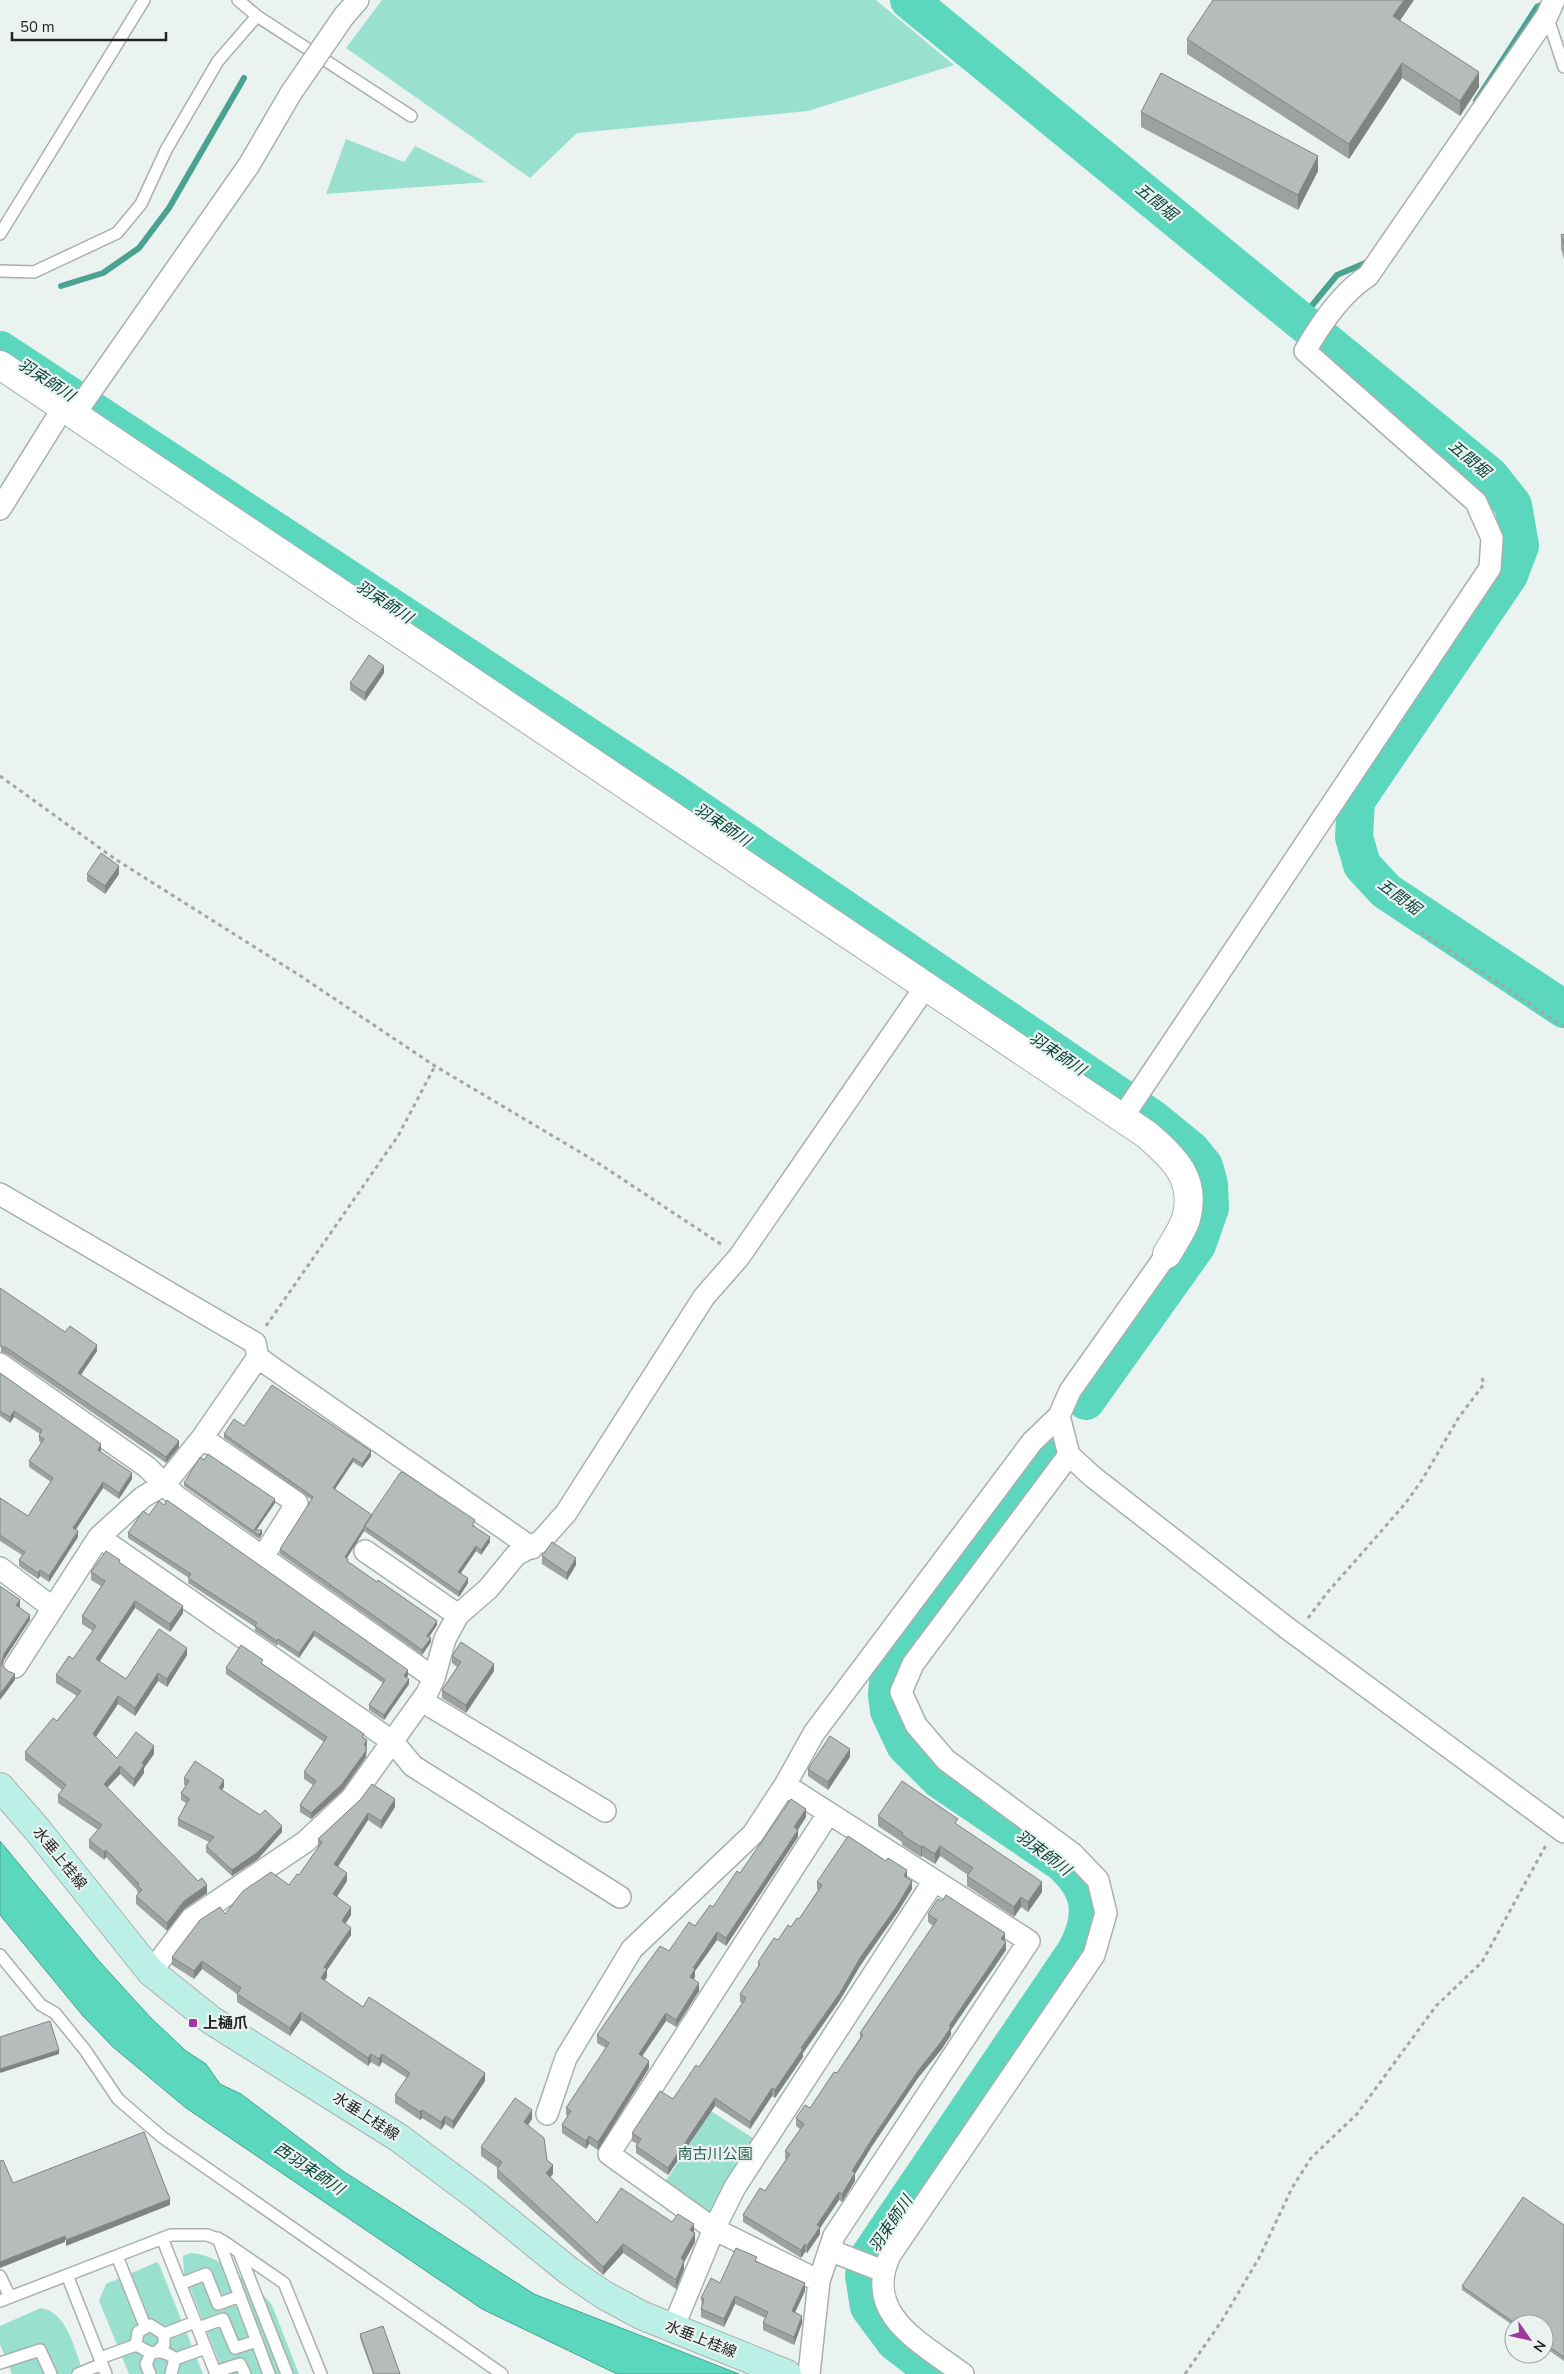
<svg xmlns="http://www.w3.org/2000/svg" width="1564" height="2374" viewBox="0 0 1564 2374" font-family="'Nunito Sans','Noto Sans JP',sans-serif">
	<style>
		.green { fill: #9ae0cf }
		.water { fill: #5bd7be; stroke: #4aa290 }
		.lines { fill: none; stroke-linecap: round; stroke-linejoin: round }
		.stream { stroke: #4aa290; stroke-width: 6 }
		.river { stroke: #5bd7be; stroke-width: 38 }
		.service-casing { stroke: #a9b0ae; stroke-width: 14 }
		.minor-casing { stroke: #a9b0ae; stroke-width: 24 }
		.tertiary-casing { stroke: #a9b0ae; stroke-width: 30 }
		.secondary-casing { stroke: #a9b0ae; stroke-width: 30 }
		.path { stroke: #a1a7a5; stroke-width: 3; stroke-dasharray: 4 4; stroke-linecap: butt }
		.service { stroke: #fff; stroke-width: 11 }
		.minor { stroke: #fff; stroke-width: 21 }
		.tertiary { stroke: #fff; stroke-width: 28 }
		.secondary { stroke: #bcf0e7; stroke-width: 28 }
		.minor-bridge-casing { stroke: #a9b0ae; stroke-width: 24; stroke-linecap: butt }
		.minor-bridge { stroke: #fff; stroke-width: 21 }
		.wall { fill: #9da2a1 }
		.shaded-wall { fill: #7f8483 }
		.building { fill: #b6bcbb; stroke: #7f8483 }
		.poi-dot { fill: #9e399e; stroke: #ebf3f1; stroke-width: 2 }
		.labels { text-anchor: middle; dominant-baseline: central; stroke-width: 4.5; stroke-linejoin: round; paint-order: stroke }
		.street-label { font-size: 15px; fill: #222524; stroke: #ebf3f1 }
		.poi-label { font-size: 15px; font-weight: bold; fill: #222524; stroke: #ebf3f1; text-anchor: start }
		.park-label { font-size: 15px; fill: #2f6257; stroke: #ebf3f1 }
		.water-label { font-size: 16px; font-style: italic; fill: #0d453b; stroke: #ebf3f1 }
	</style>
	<rect width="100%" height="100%" fill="#ebf3f1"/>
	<!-- green -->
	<path class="green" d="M382 0H876L954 65 808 111 577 133 530 178 346 48Z
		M346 139 404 162 415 146 486 182 326 194Z
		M711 2111 756 2140 712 2213 703 2211 664 2184Z
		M191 2253C221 2255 244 2281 267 2299L272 2305 299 2374H224L184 2273 183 2256Z
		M157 2262 159 2264 203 2374H129L99 2301 106 2284Z
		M41 2308C68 2312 75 2352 84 2374H12L0 2344V2326Z"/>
	<!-- water -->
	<path class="water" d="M0 1841 99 1961 150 2017 186 2051 206 2064 220 2084 241 2094 343 2171 534 2294 739 2374H617L482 2309 186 2108 113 2047 83 2016 0 1915Z"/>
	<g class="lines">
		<!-- stream -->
		<path class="stream" d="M1476 101 1537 7 1547 2
			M61 286 103 273 139 248 169 208 244 78
			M1300 320 1337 275 1370 261"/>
		<!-- river -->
		<path class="river" d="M909 0 1490 476 1513 505 1520 546 1509 575 1356 801 1354 837 1362 865 1386 891 1564 1009
			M0 350 671 791 1153 1119 1191 1150 1204 1166 1209 1184 1210 1208 1197 1245 1086 1401
			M937 2374 895 2342 869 2307 864 2275 870 2255 1076 1951C1095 1915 1092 1889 1061 1862L940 1780 905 1745 889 1711 887 1695 888 1682 897 1660 1044 1457"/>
		<defs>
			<path id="service" d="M238 0 257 16 411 116
				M1547 16 1564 67
				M0 234 144 0
				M0 271 34 272 117 233 141 204 166 150 218 61 257 16
				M0 1955 41 2005 55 2013 85 2050 118 2099 162 2137 502 2374
				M162 2238 216 2374
				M218 2238 269 2374
				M239 2252 287 2374
				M117 2256 145 2326
				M67 2275 106 2374
				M0 2276 10 2297
				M180 2284 206 2274 218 2304 240 2296
				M0 2301 171 2235H207L223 2241 284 2283 321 2374
				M198 2328 223 2319 235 2348 257 2341
				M164 2334 195 2322
				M151 2353 136 2345 138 2332 150 2325 164 2334V2345L158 2351
				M100 2358 136 2345
				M175 2359 206 2348
				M0 2363 40 2350 51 2374
				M215 2372 240 2364 245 2374
				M78 2374 102 2364
				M150 2374 146 2364 151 2353C161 2351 167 2352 175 2359L171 2374"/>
			<path id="minor" d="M344 16 358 0
				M74 415 249 165 291 93
				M0 509 63 408
				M1122 1118 1490 568 1492 538 1476 502 1305 351C1320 325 1342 292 1368 276L1547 16 1554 0
				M0 1194 255 1343 258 1357 267 1364 532 1548
				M1167 1254 1070 1391 1059 1416 1069 1455 1093 1477 1287 1628 1564 1832
				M0 1364 147 1467 176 1496 434 1678
				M202 1438 297 1503 262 1558
				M99 1537 393 1742 413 1766 620 1897
				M365 1551 458 1615
				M0 1568 53 1608
				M15 1667 99 1537 143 1497 165 1484 202 1438 258 1357
				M422 1701 605 1811
				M785 1785 1029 1941 834 2236 819 2281 809 2374
				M151 1972 191 1919 305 1842 351 1799 427 1693 434 1678 445 1639 458 1615 488 1589 516 1555 541 1541 566 1513 704 1297 739 1257 926 986
				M547 2114 566 2058 632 1949 753 1834 785 1785 814 1733 1032 1442 1059 1416
				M829 2250 883 2271
				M819 2281 714 2229 609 2154 828 1814
				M673 2328 714 2229 735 2187 934 1881
				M963 2374C922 2343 862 2315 890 2255L1094 1955 1106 1913 1098 1880 1073 1854 946 1760 916 1725 901 1692 913 1664 1069 1455"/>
			<path id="tertiary" d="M0 365 1146 1134C1174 1158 1197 1179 1186 1219 1182 1231 1173 1243 1167 1254"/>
			<path id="secondary" d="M0 1787 36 1828 151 1972 211 2020 399 2138 478 2197 569 2271 604 2295 641 2315 787 2374"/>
		</defs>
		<!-- service casing -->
		<use href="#service" class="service-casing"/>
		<!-- minor casing -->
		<use href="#minor" class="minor-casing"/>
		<!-- tertiary casing -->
		<use href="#tertiary" class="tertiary-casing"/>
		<!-- secondary casing -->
		<use href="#secondary" class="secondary-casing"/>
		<!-- path -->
		<path class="path" d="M0 776 115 859 299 975 435 1066 595 1161 722 1245
			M1421 932 1564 1027
			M266 1326 398 1136 435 1066
			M1308 1618 1327 1593 1405 1504 1422 1480 1459 1417 1484 1384 1482 1378
			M1185 2374 1221 2322 1259 2258 1292 2188 1311 2158 1357 2114 1436 2006 1482 1962 1546 1845"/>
		<!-- service -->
		<use href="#service" class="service"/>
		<!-- minor -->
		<use href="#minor" class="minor"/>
		<!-- tertiary -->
		<use href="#tertiary" class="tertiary"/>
		<!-- secondary -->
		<use href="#secondary" class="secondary"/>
		<defs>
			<path id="minor-bridge" d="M291 93 344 16"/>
		</defs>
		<!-- minor-bridge casing -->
		<use href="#minor-bridge" class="minor-bridge-casing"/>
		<!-- minor-bridge -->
		<use href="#minor-bridge" class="minor-bridge"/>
	</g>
	<!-- wall -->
	<path class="wall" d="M1400 21 1479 87 1460 116 1402 78 1349 159 1187 54V39Z
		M1141 112 1318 171 1298 210 1141 127Z
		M1564 234V259L1561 249V235Z
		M384 673 365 701 350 690V683Z
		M87 874H119L105 894 87 881Z
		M0 1288 65 1332 97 1351 81 1375 179 1447 166 1463 7 1354 1 1352Z
		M0 1373 101 1450 100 1452 132 1479 119 1499 103 1488 75 1530 78 1537 49 1582 40 1576 38 1579 19 1566V1560L22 1555 0 1541V1498L28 1516 51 1482 29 1467V1461L41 1443 39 1441V1436L40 1434 14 1417 10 1423 0 1416Z
		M244 1426 371 1456 362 1468 353 1462 335 1489 372 1515 475 1525 474 1527 490 1542 481 1555 476 1551 461 1573 468 1583 459 1597 364 1531 347 1558 348 1562 437 1625 429 1637 431 1642 422 1655 280 1554V1549L312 1500 224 1438V1434Z
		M204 1460 275 1503 256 1530 262 1534 259 1539 184 1486V1483Z
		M128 1533 408 1675 407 1678 409 1684 384 1720 369 1710V1705L383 1683 314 1636 299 1658 278 1644 277 1646 255 1631V1627L188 1583 189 1578 128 1538Z
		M542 1556 576 1565 567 1580 542 1564Z
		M120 1563 183 1613 170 1632 135 1608 99 1661 126 1679 187 1655 167 1687 158 1681 135 1716 118 1704 96 1737 117 1758 154 1754 144 1768V1773L134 1787 120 1774 107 1788 207 1893 184 1909 167 1931 136 1904V1896L138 1894 137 1890 106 1857 104 1860 89 1848V1840L98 1830 58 1803V1795L62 1790 25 1760V1752L57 1721 77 1696 56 1683V1675L73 1659 93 1631 82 1624V1616L101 1586 91 1580V1572Z
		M452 1656 494 1671 466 1713 442 1698V1690L457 1667 452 1663Z
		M263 1665 367 1740 366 1757 342 1791 311 1819 300 1812V1805L313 1785 304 1779V1772L324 1742 226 1674V1668Z
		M850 1757 828 1790 808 1776V1769Z
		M184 1778 224 1787 222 1790 282 1832 258 1859 232 1876 206 1852V1846L209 1842 178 1826V1819L186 1803 181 1800V1793L186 1786 184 1785Z
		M360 1800 395 1807 381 1829 368 1820 338 1867 347 1881 337 1897 351 1915 345 1924 351 1935 327 1970V1977L324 1981 363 2007 485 2081 453 2129 445 2124 441 2130 422 2118 420 2120 395 2103V2095L407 2078 382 2062 379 2067 371 2062 368 2066 301 2020 290 2036 237 2002V1994L202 1969 194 1979 172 1965V1957L225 1914 289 1885 299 1875 318 1848V1839Z
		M878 1816 958 1825 1042 1892 1028 1912 1021 1907 1014 1917 967 1886V1876L968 1875 940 1856 935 1864 922 1856 921 1857 902 1845V1842L878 1826Z
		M806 1817 798 1830V1837L726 1946 717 1940 695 1971V1977L694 1979 699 1991 676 2027 666 2021 642 2056 649 2068 598 2150 589 2144 586 2149 562 2133V2125L568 2116 566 2115V2108L606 2048 597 2043V2035L669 1951 695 1926 713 1907 740 1873Z
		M907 1878 912 1889 897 1913 860 1966 840 2000 803 2053V2057L775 2098 772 2096 750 2129 715 2106 668 2175 636 2153V2146L637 2144 632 2141V2133L673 2099 699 2067 742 2003 740 2002V1994L758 1967V1962L799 1919 818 1890 817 1889V1882Z
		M928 1914 1005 1940 1006 1950 951 2030V2035L941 2050 918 2078 872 2146 855 2173V2181L842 2202 839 2200 820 2228V2234L807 2253 805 2252 801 2258 743 2222V2215L765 2191 786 2160 785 2159V2151L800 2129 796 2126V2118L810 2108 837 2073 860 2038V2033L933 1926 928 1922Z
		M532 2119 528 2125 547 2160 553 2174 550 2177 597 2223 672 2222 694 2232 695 2242 684 2262V2269L676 2289 623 2253 603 2275 497 2178V2169L498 2168 481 2156V2147Z
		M1564 2225V2361L1544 2347V2324H1514V2326L1462 2290V2286Z
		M757 2261 805 2291 795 2312 802 2323 794 2345 763 2330V2323L765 2318 735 2304 724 2327 701 2317V2309L702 2306 701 2298 720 2283Z
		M360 2334 400 2374H373L360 2338Z"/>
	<!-- shaded-wall -->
	<path class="shaded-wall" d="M1404 0H1414L1393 31V16Z
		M1402 63V78L1349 159V144Z
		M1479 72V87L1460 116V101Z
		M1318 156V171L1298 210V195Z
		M384 666V673L365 701V693Z
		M119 866V874L105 894V886Z
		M97 1345V1351L78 1379V1373Z
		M14 1411V1417L10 1423V1417Z
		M179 1441V1447L166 1463V1457Z
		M101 1444V1450L98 1456V1450Z
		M371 1451V1456L362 1468V1464Z
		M353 1458V1462L333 1492V1488Z
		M132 1473V1479L119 1499V1493Z
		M103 1482V1488L73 1534V1528Z
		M275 1499V1503L255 1532 254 1530Z
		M364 1527V1531L345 1561V1557Z
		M262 1530V1534L259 1539V1535Z
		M78 1531V1537L49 1582V1576Z
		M490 1537V1542L481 1555V1550Z
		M476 1546V1551L458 1577V1572Z
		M576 1558V1565L567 1580V1573Z
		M40 1570V1576L38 1579V1573Z
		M468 1578V1583L459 1597V1592Z
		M20 1600V1606L16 1611V1605Z
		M135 1601V1608L96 1667V1659Z
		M183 1606V1613L170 1632V1624Z
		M30 1615V1620L4 1660 1 1670V1665L4 1654Z
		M437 1621V1625L427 1640V1636Z
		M314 1631V1636L299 1658V1653Z
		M431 1638V1642L422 1655V1650Z
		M187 1648V1655L167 1687V1679Z
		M494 1664V1671L466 1713V1705Z
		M408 1670V1675L404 1681V1676Z
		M158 1673V1681L135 1716V1708Z
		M15 1674V1680L0 1700V1694Z
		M409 1679V1684L384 1720V1715Z
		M118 1696V1704L93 1741V1734Z
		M367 1740 366 1757 342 1791 311 1819V1813Z
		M154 1746V1754L144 1768V1773L134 1787V1779L142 1763Z
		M850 1749V1757L828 1790V1782Z
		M120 1766V1774L104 1791V1784Z
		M224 1780V1787L219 1794V1788Z
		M395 1799V1807L381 1829V1821Z
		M806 1809V1817L794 1835V1827Z
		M368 1813V1820L334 1872V1864Z
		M282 1826V1832L258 1859 232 1876V1870Z
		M798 1830V1837L726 1946V1938Z
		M922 1846V1856L921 1857V1847Z
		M940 1846V1856L935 1864V1854Z
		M106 1850V1857L104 1860V1852Z
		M907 1870V1878L904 1876Z
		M347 1873V1881L333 1902V1894Z
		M912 1881V1889L897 1913 860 1966 840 2000 803 2053V2057L775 2098V2090L801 2048 860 1958Z
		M1042 1882V1892L1028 1912V1902Z
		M207 1885V1893L184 1909 167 1931V1923L184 1901Z
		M1021 1897V1907L1014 1917V1907Z
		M351 1907V1915L342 1929V1921Z
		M351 1928V1935L327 1970V1977L321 1986V1978L324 1967Z
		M717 1932V1940L695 1971V1977L690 1984V1977L693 1968Z
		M1005 1933V1940L1001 1946V1939Z
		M1006 1942V1950L951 2030V2035L941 2050 918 2078 872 2146 852 2179V2171L872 2139Z
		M202 1961V1969L194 1979V1971Z
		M699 1983V1991L676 2027V2020Z
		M301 2012V2020L290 2036V2028Z
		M666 2013V2021L639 2061V2054Z
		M59 2050V2054L0 2073V2069Z
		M371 2054V2062L368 2066V2058Z
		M382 2054V2062L379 2067V2059Z
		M649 2061V2068L598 2150V2142Z
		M485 2073V2081L453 2129V2121Z
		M772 2088V2096L750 2129V2122Z
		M715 2098V2106L668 2175V2168Z
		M422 2110V2118L420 2120V2112Z
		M532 2110V2119L524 2131V2122Z
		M445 2116V2124L441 2130V2122Z
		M589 2136V2144L586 2149V2141Z
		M553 2165V2174L546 2182V2173Z
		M855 2173V2181L842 2202V2194Z
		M839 2192V2200L820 2228V2234L807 2253V2246L817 2225Z
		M170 2199V2205L66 2246V2240Z
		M694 2224V2233L690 2230Z
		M695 2233V2242L684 2262V2269L676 2289V2280L681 2258Z
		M65 2236V2242L0 2268V2262Z
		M623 2244V2253L603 2275V2267Z
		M805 2244V2252L801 2258V2250Z
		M805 2283V2291L792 2319V2311Z
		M735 2296V2304L724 2327V2319Z
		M802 2316V2323L794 2345V2337Z"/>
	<!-- building -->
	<path class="building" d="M1213 0H1404L1393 16 1479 72 1460 101 1402 63 1349 144 1187 39Z
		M1161 73 1318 156 1298 195 1141 112Z
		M1564 234V245L1561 235Z
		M369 655 384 666 365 693 350 683Z
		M101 853 119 866 105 886 87 874Z
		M0 1288 65 1332 70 1326 97 1345 78 1373 179 1441 166 1457 7 1348 0 1346Z
		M0 1373 101 1444 98 1450 132 1473 119 1493 103 1482 73 1528 78 1531 49 1576 40 1570 38 1573 19 1560 25 1552 0 1535V1498L28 1516 53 1478 29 1461 44 1439 39 1436 42 1430 14 1411 10 1417 0 1411Z
		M272 1385 371 1451 362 1464 353 1458 333 1488 372 1515 345 1557 348 1559 347 1561 377 1582 378 1580 437 1621 427 1636 431 1638 422 1650 280 1549 313 1497 224 1434 234 1419 244 1426Z
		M208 1454 275 1499 254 1530H262L259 1535 184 1483 200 1457 204 1460Z
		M403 1472 475 1520 472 1525 490 1537 481 1550 476 1546 458 1572 468 1578 459 1592 364 1526 400 1473Z
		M167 1500 408 1670 404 1676 409 1679 384 1715 369 1705 385 1680 369 1668 314 1631 299 1653 278 1639 277 1641 255 1626 257 1623 188 1578 191 1574 128 1533 143 1511 149 1515 159 1501 164 1505Z
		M552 1542 576 1558 567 1573 542 1556Z
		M106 1551 120 1560 119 1562 183 1606 170 1624 135 1601 96 1659 126 1679 159 1629 187 1648 167 1679 158 1673 135 1708 118 1696 93 1734 117 1758 136 1732 154 1746 142 1763 144 1765 134 1779 120 1766 104 1784 198 1881 202 1878 207 1885 184 1901 167 1923 136 1896 142 1890 137 1885 139 1884 106 1850 104 1852 89 1840 102 1825 58 1795 66 1785 25 1752 53 1718 57 1721 81 1691 56 1675 69 1656 73 1659 96 1626 82 1616 105 1581 91 1572Z
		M0 1586 20 1600 16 1605 30 1615 4 1654 1 1665 8 1671 15 1674 0 1694Z
		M461 1642 494 1664 466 1705 442 1690 461 1662 452 1656Z
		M241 1645 263 1660 261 1663 364 1734 362 1737 367 1740 364 1745 366 1746V1751L342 1784 311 1813 300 1805 316 1781 304 1772 327 1737 226 1668Z
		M830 1736 850 1749 828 1782 808 1769Z
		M195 1761 224 1780 219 1788 260 1815 265 1810 282 1826 258 1852 232 1870 206 1846 214 1837 178 1819 189 1799 181 1793 189 1781 184 1778Z
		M902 1781 958 1819 955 1823 1042 1882 1028 1902 1021 1897 1014 1907 967 1876 973 1868 940 1846 935 1854 922 1846 921 1847 902 1835 903 1833 878 1816Z
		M372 1784 395 1799 381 1821 368 1813 334 1864 347 1873 333 1894 351 1907 342 1921 351 1928 324 1967 327 1969 321 1978 363 2007 369 1997 485 2073 453 2121 445 2116 441 2122 422 2110 420 2112 395 2095 410 2073 382 2054 379 2059 371 2054 368 2058 301 2012 290 2028 237 1994 241 1988 202 1961 194 1971 172 1957 200 1920 220 1907 225 1914 243 1891 271 1872 289 1885 297 1874 299 1875 322 1842 318 1839 360 1800Z
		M791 1799 806 1809 794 1827 798 1830 726 1938 717 1932 693 1968 695 1969 690 1977 699 1983 676 2020 666 2013 639 2054 649 2061 598 2142 589 2136 586 2141 562 2125 571 2111 566 2108 609 2043 597 2035 626 1993 660 1946 669 1951 689 1922 695 1926 710 1905 713 1907 737 1871 740 1873Z
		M848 1836 886 1861 888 1858 907 1870 904 1876 912 1881 897 1906 860 1958 840 1993 801 2048 803 2049 775 2090 772 2088 750 2122 715 2098 668 2168 636 2146 641 2139 632 2133 660 2091 673 2099 696 2065 699 2067 746 1998 740 1994 760 1964 758 1962 774 1938 778 1940 788 1925 791 1927 797 1918 799 1919 822 1885 817 1882Z
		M946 1895 1005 1933 1001 1939 1006 1942 949 2026 951 2027 941 2042 918 2071 872 2139 852 2171 855 2173 842 2194 839 2192 817 2225 820 2227 807 2246 805 2244 801 2250 743 2215 760 2188 765 2191 790 2154 785 2151 804 2124 796 2118 805 2105 810 2108 834 2072 837 2073 863 2035 860 2033 937 1920 928 1914 938 1899 942 1901Z
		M50 2021 59 2050 0 2069V2037Z
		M515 2098 532 2110 524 2122 544 2138 547 2160 553 2165 546 2173 597 2223 621 2188 672 2222 678 2214 694 2224 690 2230 695 2233 681 2258 684 2261 676 2280 623 2244 603 2267 497 2169 502 2162 481 2147Z
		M144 2132 170 2199 66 2240 65 2236 0 2262V2161L3 2160 13 2183Z
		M1523 2197 1564 2225V2357L1544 2343V2324H1516L1462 2286Z
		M736 2248 757 2257 755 2261 805 2283 792 2311 802 2316 794 2337 763 2323 768 2312 735 2296 724 2319 701 2309 704 2299 701 2298 711 2278 720 2283Z
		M383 2326 400 2374H374L360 2334Z"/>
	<!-- markers -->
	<rect class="poi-dot" x="188" y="2018" width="10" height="10" rx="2.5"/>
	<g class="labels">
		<!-- street labels -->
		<g class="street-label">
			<text transform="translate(60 1858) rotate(51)">水垂上桂線</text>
			<text transform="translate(366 2116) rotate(33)">水垂上桂線</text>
			<text transform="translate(701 2339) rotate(22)">水垂上桂線</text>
		</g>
		<!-- poi labels -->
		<g class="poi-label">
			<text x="203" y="2023">上樋爪</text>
		</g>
		<!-- park labels -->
		<g class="park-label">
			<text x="715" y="2154">南古川公園</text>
		</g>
		<!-- water labels -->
		<g class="water-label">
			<text transform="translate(1156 202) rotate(39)">五間堀</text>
			<text transform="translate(46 380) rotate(33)">羽束師川</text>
			<text transform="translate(1469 459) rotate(40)">五間堀</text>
			<text transform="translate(384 602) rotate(33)">羽束師川</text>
			<text transform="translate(722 825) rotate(34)">羽束師川</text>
			<text transform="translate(1399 897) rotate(37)">五間堀</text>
			<text transform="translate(1057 1054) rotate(34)">羽束師川</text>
			<text transform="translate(1043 1853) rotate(37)">羽束師川</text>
			<text transform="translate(309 2169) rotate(34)">西羽束師川</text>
			<text transform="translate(891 2224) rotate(-56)">羽束師川</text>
		</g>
	</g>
	<!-- north arrow -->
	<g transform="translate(1529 2339) rotate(124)"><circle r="24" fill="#ebf3f1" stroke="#9ba19f"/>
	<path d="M0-4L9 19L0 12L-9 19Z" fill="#9e399e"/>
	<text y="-8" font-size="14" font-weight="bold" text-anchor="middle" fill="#222524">N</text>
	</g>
	<!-- scale -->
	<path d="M12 32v8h154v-8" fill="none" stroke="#222524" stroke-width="2.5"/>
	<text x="20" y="32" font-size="15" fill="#222524" stroke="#ebf3f1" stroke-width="4" paint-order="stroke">50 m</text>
</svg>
